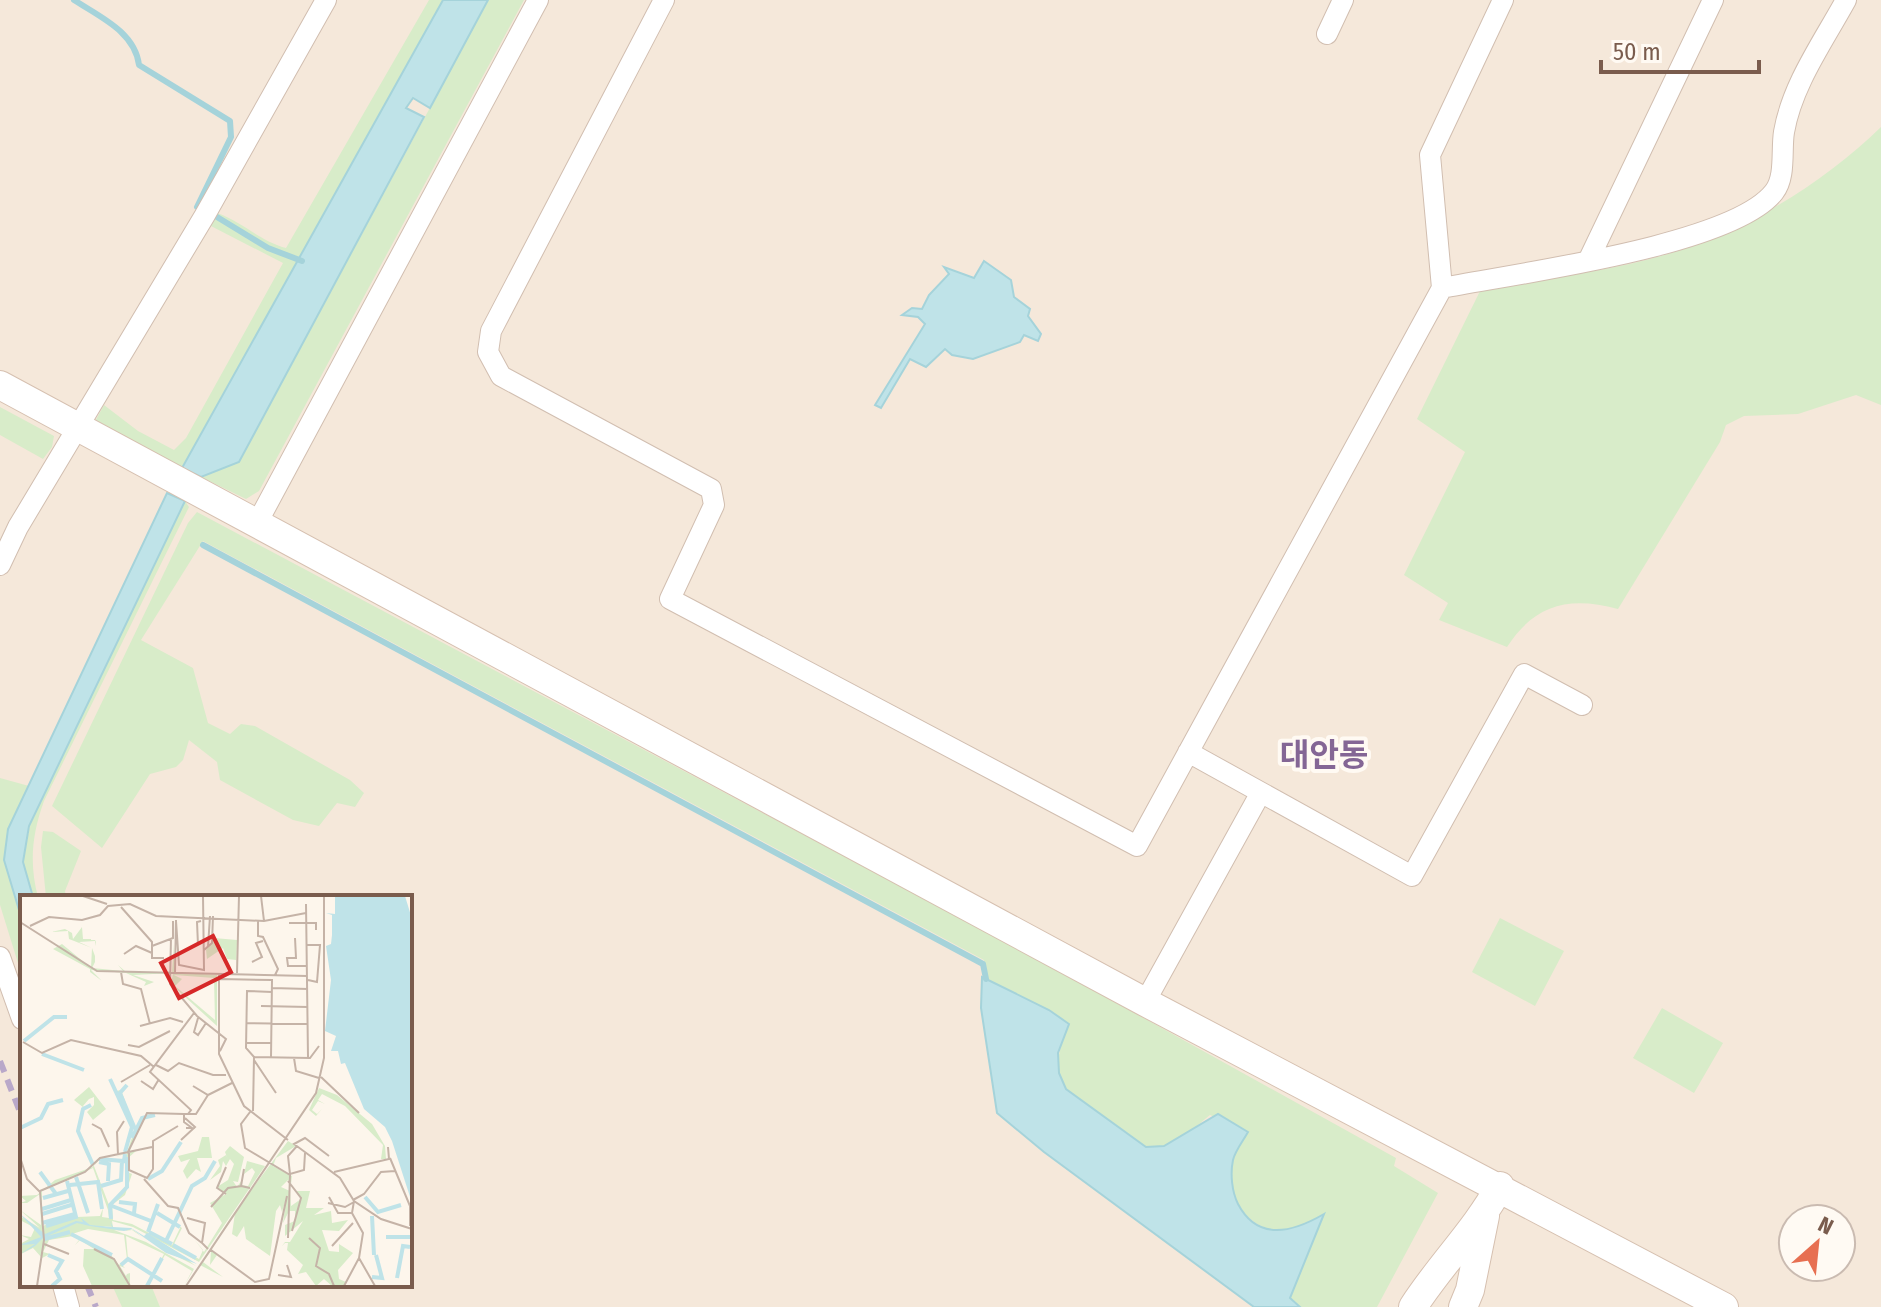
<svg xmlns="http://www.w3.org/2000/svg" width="1881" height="1307" viewBox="0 0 1881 1307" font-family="'Fira Sans Condensed','Noto Sans KR',sans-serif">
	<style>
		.residential { fill: #f5e8da; fill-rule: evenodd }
		.green { fill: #d8ecc9 }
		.water { fill: #bfe3e8; stroke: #a5d3da; stroke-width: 2 }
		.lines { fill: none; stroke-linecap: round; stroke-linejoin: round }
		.stream { stroke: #a5d3da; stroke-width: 6 }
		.minor-casing { stroke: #d1beb0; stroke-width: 22 }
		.secondary-casing { stroke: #d6c0b0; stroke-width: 30 }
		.minor { stroke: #fff; stroke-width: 20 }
		.secondary { stroke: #fff; stroke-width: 28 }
		.rail { stroke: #b9a8c9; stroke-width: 6; stroke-dasharray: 12 8; stroke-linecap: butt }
		.labels { text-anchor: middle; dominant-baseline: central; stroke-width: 8; stroke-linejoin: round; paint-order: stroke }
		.district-label { font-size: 32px; font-weight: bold; fill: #846695; stroke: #fffaf3 }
		.inset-river { fill: none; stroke: #bfe3e8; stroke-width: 4 }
		.inset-road { fill: none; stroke: #c5b3a7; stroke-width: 2 }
		.view { fill: #d62828; fill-opacity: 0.15; stroke: #d62828; stroke-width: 4 }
		.inset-edge { fill: none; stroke: #7a5c4d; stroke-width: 4 }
	</style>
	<rect width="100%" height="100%" fill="#fdf6ec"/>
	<!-- residential -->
	<path class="residential" d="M0 0H1881V1307H0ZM22 897H410V1285H22ZM1793 1219H1841V1267H1793Z"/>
	<!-- green -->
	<path class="green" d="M429 0H443L182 468 92 427 104 405 138 431 174 450 186 438 283 263 209 225 217 213C243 222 258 240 286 248Z
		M488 0H524L259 491 246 499 201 477 239 462Z
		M1881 127V405L1856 395 1798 414 1744 416 1726 425 1720 442 1618 609C1569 596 1535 604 1507 647L1439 620 1448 603 1404 575 1465 452 1417 419 1481 289C1542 278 1608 272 1668 254 1745 231 1824 183 1881 127Z
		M0 407 54 436 52 447 43 459 0 435Z
		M185 501 189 507 44 801C32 834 29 864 38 897H33L23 862 30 825Z
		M197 512 1041 961 1396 1158 1394 1166 1438 1193 1377 1307H1300L1290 1299 1323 1216C1312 1220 1302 1229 1289 1230 1250 1235 1224 1198 1233 1160 1235 1151 1243 1141 1247 1132L1210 1115C1196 1126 1183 1141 1164 1146 1160 1147 1150 1148 1146 1147 1137 1144 1072 1097 1066 1089 1051 1070 1061 1044 1068 1024L1049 1010 986 979 984 960 203 541 141 640 193 668 208 723 230 734 241 724 255 726 350 780 364 793 355 807 337 803 319 826 293 820 220 780 217 762 189 740 183 760 176 767 150 774 102 848 52 806 188 523Z
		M0 778 29 786 9 829 7 871 22 920V976L0 905Z
		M43 831 53 832 81 851 65 891 66 897H46L41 847Z
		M1500 918 1564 951 1535 1006 1472 972Z
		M1662 1008 1723 1043 1694 1093 1633 1058Z
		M112 1285H151L160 1307H122Z"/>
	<!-- water -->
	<path class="water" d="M443 0H488L430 108 413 98 406 108 424 117 239 462 201 477 182 468Z
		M984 261 1011 280 1014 297 1030 309 1028 316 1041 334 1038 341 1024 335 1020 342 973 359 952 355 945 349 926 367 910 359 881 408 875 405 925 324 918 317 902 315 912 308 922 309 929 295 949 274 944 267 974 278Z
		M167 493 185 501 29 826 23 862 33 897H22V920L4 860 8 829Z
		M982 977 1049 1010 1069 1024 1058 1053 1059 1073 1066 1089 1146 1147 1164 1146 1218 1114 1248 1132C1243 1141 1235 1151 1233 1160 1230 1174 1232 1192 1238 1204 1258 1242 1293 1232 1324 1214L1290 1298 1300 1307H1254L1044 1152 997 1113 981 1008Z"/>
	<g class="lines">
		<!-- stream -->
		<path class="stream" d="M74 0C100 17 135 32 139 65L230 121 231 137 197 207
			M217 217 268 248 302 261
			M203 545 983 964 986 979"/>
		<defs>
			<path id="minor" d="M664 0 491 331 488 352 501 376 711 489 714 505 670 599 1137 846 1442 288 1430 155 1503 0
				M1327 34 1343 0
				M1588 261 1713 0
				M1442 288C1512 274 1732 246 1774 192 1786 177 1781 150 1784 132 1792 85 1823 42 1846 0
				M256 525 538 0
				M0 565 18 527 205 215 326 0
				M1188 752 1412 876 1524 674 1582 705
				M0 957 22 1019
				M1145 1002 1260 794
				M63 1285 69 1307"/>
			<path id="secondary" d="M0 385 1145 1002 1724 1307
				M1413 1307C1440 1265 1476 1230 1500 1186
				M1463 1307 1470 1290 1485 1216"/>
		</defs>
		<!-- minor casing -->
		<use href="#minor" class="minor-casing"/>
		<!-- secondary casing -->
		<use href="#secondary" class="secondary-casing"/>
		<!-- minor -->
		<use href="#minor" class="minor"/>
		<!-- secondary -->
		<use href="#secondary" class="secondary"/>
		<!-- rail -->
		<path class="rail" d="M0 1061 22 1117
			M87 1285 96 1307"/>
	</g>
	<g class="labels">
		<!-- district labels -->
		<g class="district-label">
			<text x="1324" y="755">대안동</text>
		</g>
	</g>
	<!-- overview -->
	<g transform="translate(20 895)">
		<rect width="392" height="392" fill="#fdf6ec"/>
		<path d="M62 32 63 44H71V45H75L76 47V51L75 46 59 47 72 53 75 61V67L72 73 103 76 98 70 106 77H152L154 49 155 77 197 80V131L151 89 153 78 113 80 134 87 124 91 126 87 106 78 71 75 82 86 95 107 82 86 70 77V74L33 54 42 49 71 73 72 53 49 44 48 36 31 37 45 34 52 38 53 44ZM154 80 194 83 195 125 155 91 162 84ZM194 43 217 45 216 78V65L207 64 203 53 187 64 186 55ZM69 192 86 214 73 225 67 217 74 210V202L69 204 63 211 65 213 68 210 71 211 64 214 59 235 57 236 64 213 54 205ZM299 193 317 200 352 229 365 251 366 264H361L363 250 325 211 302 199 298 205 305 209 298 206 292 215 297 219 302 214 296 221 289 215ZM101 195 115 233 122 223 109 257 116 256 107 264V277L112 279 105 300 92 310 93 325 112 329 152 350 160 333 155 329 148 340 155 328 150 325 155 327 160 317 155 328 162 333 154 349 179 364 183 355 174 344 184 357 202 328 190 308 206 299 197 292 208 285 214 269 210 264 206 271 203 266 201 277 190 285 200 271 198 265 206 260 208 265 205 257 210 251 224 262 218 287 213 286 217 292 222 285 221 290 228 291 235 277 232 273 224 279 227 266 245 271 179 367 113 332 92 326 93 332 81 331 104 336 109 334 113 335 116 337 122 342 138 349 141 350 148 355 149 356H150L155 358 164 362 167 364 173 369 176 371 148 357 141 351 122 342 112 335 104 336 94 335 126 347 174 374 164 391 172 376 145 360 133 381 108 365 102 370 105 373 100 371 106 381 107 379 110 378V391H72L63 371 64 354H74L60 345 55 350 59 345 53 341 29 345 23 357 30 359 22 363 13 353 1 359 0 368V349L9 344 0 340 11 342 15 333 0 325V321L20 333 0 315 21 330 20 299 7 308H0L6 306 0 301 17 300 35 285 73 272 62 251 74 271 78 264 81 263 104 266 107 258 96 262 107 257 115 234 96 196ZM79 265 105 268V294L89 310 74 271ZM73 273 88 315 89 323 82 322 83 313 80 321 57 322 47 285ZM46 285 56 322 22 331V296ZM68 334 104 340 107 364 99 370 91 360 52 339ZM106 341 144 359 133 380 108 364ZM182 242H189L192 263H177L181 277 176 274 167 284 163 276 170 264 161 267 158 261 178 256ZM268 246 276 251 256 263 253 271 272 281 271 289 268 285 261 292 270 296 271 311 281 304 276 296H290L286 313H304L294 320 311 316 312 328 328 325 319 336 302 335 309 356 319 357V349L333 358 318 375 319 384 326 387 324 391H312L304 384 296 391 286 377 278 379 283 370 267 355 268 348H265L262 351 265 347H270L283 326 265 341V330L275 326V316H269L263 328 266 304 262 317 260 310 256 316 250 361 226 344 224 331 217 342 212 339 215 318 191 355 197 360 190 370 191 356 183 367 203 382 180 370 211 322Z" fill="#d8ecc9" fill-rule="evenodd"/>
		<path d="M315 1H385L392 24V308L372 246 365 232 344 214 325 168 321 169 318 156H311L316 141 305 136 311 85 306 51 311 49 312 40V20L306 18 315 19ZM0 319 25 339 56 326 63 327 61 323 70 330 92 332 90 326 93 332 111 333 124 341 127 338 177 369 146 358 112 334 104 336 70 331 57 328 23 343 15 351 0 359 15 349 0 350 21 342Z" fill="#bfe3e8"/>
		<path class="inset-river" d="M4 146 34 122H47M22 159 64 175M90 184 112 232 105 257M107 190 100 198 115 234M71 210 63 214 58 236 73 270M0 233 21 223 28 209 43 205M112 243 122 223 135 220M79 264 104 266 105 259M79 267 89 269 88 286M20 277 36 299M56 282 68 318M128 284 142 276 161 247M50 290 78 287 82 314M81 291 101 285 102 266M345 302 358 317 381 310M23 303 48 296M99 307 115 309 114 318M92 311 131 326M22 314 51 305M137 318 160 332M22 319 51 310M352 321 354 360M91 324 90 310 107 292V262M22 328 55 319M26 331 56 322 47 286M128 337 138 309M129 337 152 349M51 339 92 360M366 342H392M24 344 50 337M146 346 172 291 185 283 195 266M153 350 176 363M28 360 42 366 36 376 40 384 32 391M101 370 108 364 142 386M352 382 362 383 356 360M377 383 383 351 390 352M127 391 142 363"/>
		<path class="inset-road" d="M63 1 87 9M241 1 244 26M286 9 288 162M101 12 132 47V63H144M156 26 159 70 184 75 183 1M238 26V41L243 42 258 74 255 80M0 27 77 76 287 81M269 28H296V35M10 31 29 22 62 25 80 20 88 11 110 9 136 21 244 26 286 18M151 43 150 89 177 121 206 144 200 156M275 43 276 63H267L268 71H287M178 50 177 27 181 26M287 50H300L297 87 288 85M132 51 153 43V26M188 52 190 21M184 55 192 48 193 21M104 59 116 51 132 58M232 67 242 62 236 48 243 46M101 77 103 89 121 94 130 129M155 78 156 25M217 78 219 1M199 80V159L224 211 268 245M200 84 252 85 251 163M252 93 288 94M252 97 227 96 226 153 234 162 290 163 299 151M241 111 288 112M178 123 174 137 178 140 186 128M226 128 288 129M120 131 150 123 163 127M3 147 22 158 51 145 121 161 134 172M226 148H251M108 150 119 152 150 136M274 163 276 176 299 183M234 165 256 198M136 170 148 176 159 168 193 180H206M301 182 339 218M121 186 133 194 139 184M101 187 130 170M173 191 188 200 212 188M233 216 234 162M230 217 221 229 225 253 270 280 268 343M168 219 171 215 130 177 174 118M72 229 81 234 89 252M166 233H172L164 227V219H176L188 200M161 245 175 232 165 223M277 251 268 261 270 279 284 275 285 258M108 257 127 218 164 219M109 257V275L127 283 133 274V246L158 231M98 260 97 237 104 226M309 261 285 243 274 249 320 283 334 306 361 324 392 334M0 262 7 284 20 297 24 345 17 391M370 263 390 311V331M224 274 221 291 230 293M314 277 369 264 368 252M124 284 148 311 158 313 169 338 182 348M268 286 281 303 272 336M20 296 65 277 80 263 132 252M206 299 197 293 206 272M309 302 318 318H332M333 305 344 299 361 277 375 276M334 306 332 318 343 338 339 363 355 391M308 308 325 312 334 307M191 312 208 293 222 291M167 323 185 328 182 348 188 354M289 343 300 353 296 371 309 379 314 391M24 349 49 359M312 351 333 328M74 354 94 364 110 391M191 355 235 387 249 384 267 301M258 380 271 382 267 370M166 391 296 198 304 163V1M324 391 339 363"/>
		<path class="view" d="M193 41 211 77 159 103 141 68Z"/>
		<rect width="392" height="392" class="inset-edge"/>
	</g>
	<!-- north arrow -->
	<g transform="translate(1817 1243) rotate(27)"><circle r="38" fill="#fffaf3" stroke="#cabbb1" stroke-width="2"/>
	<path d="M0-6L14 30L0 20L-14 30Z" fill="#e76f51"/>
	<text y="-12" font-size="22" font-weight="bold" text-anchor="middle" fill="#7a5c4d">N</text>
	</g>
	<!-- scale -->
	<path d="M1601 60v12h158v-12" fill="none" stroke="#7a5c4d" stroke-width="4"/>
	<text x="1613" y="60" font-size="24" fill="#7a5c4d" stroke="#fffaf3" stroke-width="6" paint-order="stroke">50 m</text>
</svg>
